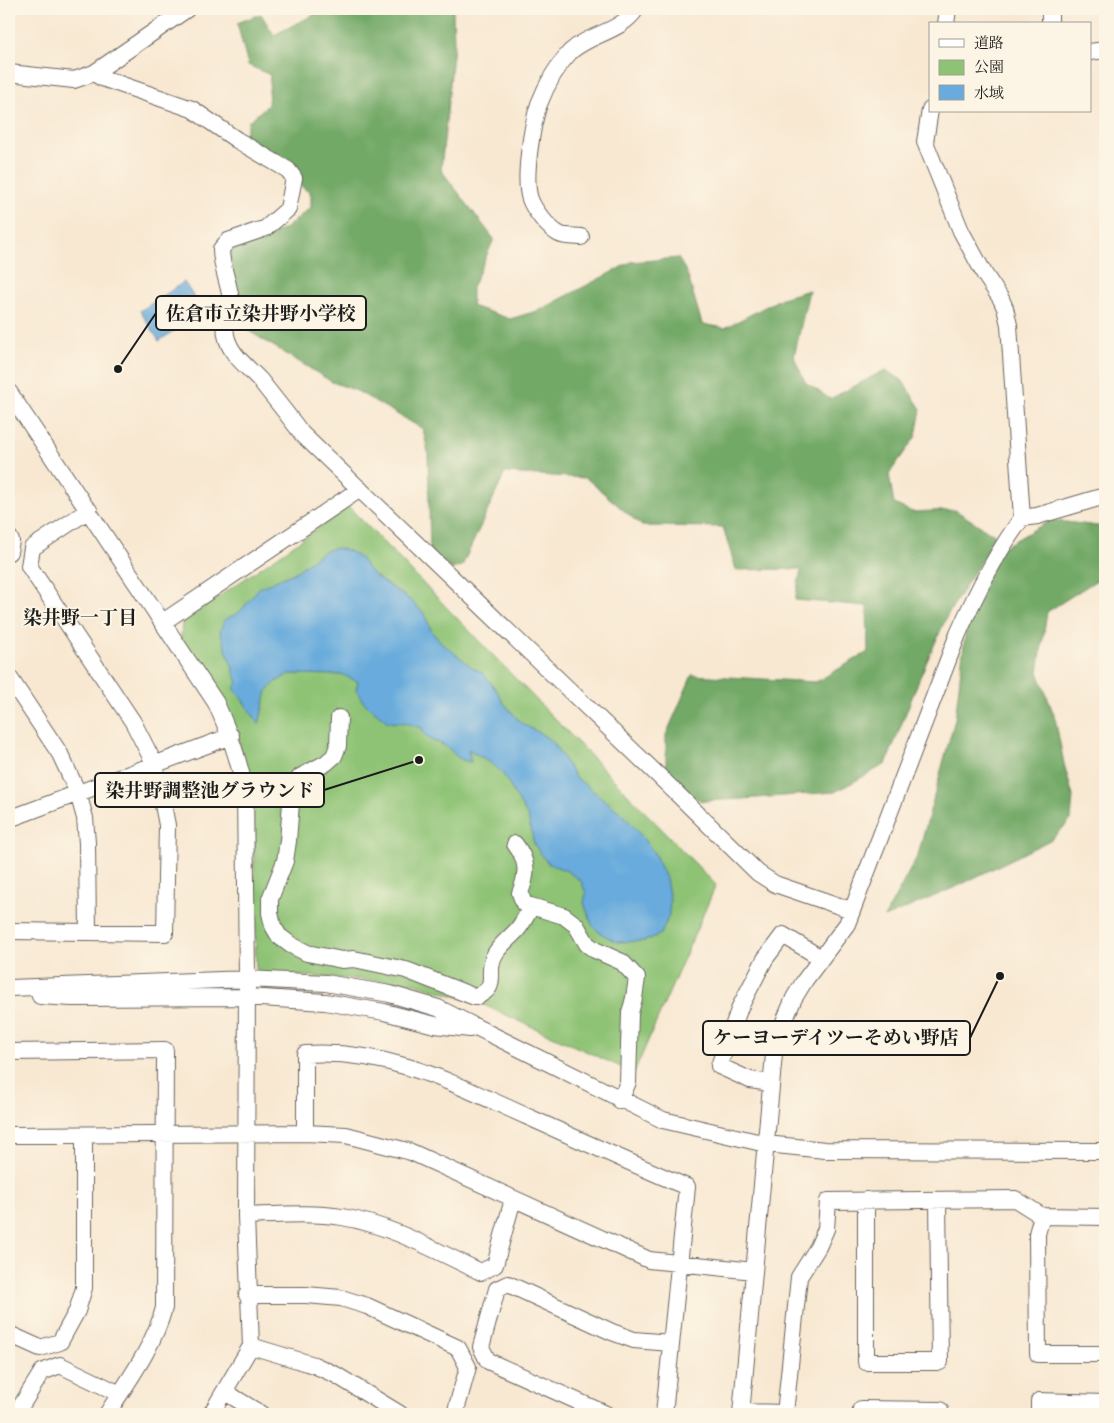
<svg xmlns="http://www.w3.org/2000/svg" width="1114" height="1423" viewBox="0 0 1114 1423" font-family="'IM FELL Double Pica','Noto Serif JP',serif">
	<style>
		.green { fill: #8ec375; stroke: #557048 }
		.forest { fill: #72a966; stroke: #476241 }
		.water { fill: #68abdc; stroke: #42647c }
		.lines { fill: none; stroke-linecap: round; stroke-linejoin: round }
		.minor-casing { stroke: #69635c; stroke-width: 18 }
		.minor { stroke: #fff; stroke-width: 16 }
		.labels { text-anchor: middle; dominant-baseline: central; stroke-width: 4; stroke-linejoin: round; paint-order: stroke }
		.neighbourhood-label { font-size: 19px; font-weight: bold; fill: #1c1c1c; stroke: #fcf5e5 }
		.leader { fill: none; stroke: #1c1c1c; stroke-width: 2 }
		.callout-dot { fill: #1c1c1c; stroke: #fcf5e5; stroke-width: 2 }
		.callout { fill: #fcf5e5; stroke: #1c1c1c; stroke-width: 2 }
		.callout-label { font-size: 19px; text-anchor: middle; font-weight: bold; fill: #1c1c1c }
	</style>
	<rect width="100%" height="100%" fill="#fcf5e5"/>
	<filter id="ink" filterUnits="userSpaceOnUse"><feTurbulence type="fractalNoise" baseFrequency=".02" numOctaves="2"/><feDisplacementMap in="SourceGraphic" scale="10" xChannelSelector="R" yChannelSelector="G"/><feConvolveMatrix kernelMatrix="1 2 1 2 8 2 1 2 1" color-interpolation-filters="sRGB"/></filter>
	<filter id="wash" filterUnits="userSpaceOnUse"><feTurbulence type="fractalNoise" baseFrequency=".0096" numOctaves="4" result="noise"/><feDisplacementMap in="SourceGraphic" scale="20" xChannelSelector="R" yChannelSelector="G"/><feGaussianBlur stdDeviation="1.12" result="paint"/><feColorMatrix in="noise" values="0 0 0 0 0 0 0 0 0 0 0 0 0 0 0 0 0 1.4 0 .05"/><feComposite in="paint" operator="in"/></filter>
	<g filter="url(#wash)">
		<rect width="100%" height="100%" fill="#f8e8d2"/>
		<!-- green -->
		<path class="green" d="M349 507 716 885 634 1073 484 1005 414 983 256 973 253 792 235 728 181 638 182 622Z"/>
		<!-- forest -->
		<path class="forest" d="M325 9H453L454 45 441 170 494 239 472 288V306L510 319 540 310 631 262 678 258 687 273 702 324 725 328 782 298 809 290 794 357 805 382 830 399 885 370 902 380 921 409 916 436 889 474 894 504 912 512 955 510 996 536 947 616 920 677 886 764 835 792 743 799 702 801 674 788 666 771V735L692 675 816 682 868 652 867 606 795 600 801 569 736 570 723 527 642 526 586 478 505 473 462 566 452 569 430 555 428 452 423 429 357 391 332 382 239 325 229 252 286 228 311 207V194L243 140 249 121 268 105 270 75 248 65 237 23 261 14 274 35Z
			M1051 520 1105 527V559L1100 578 1047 612 1038 672 1055 718 1064 764 1073 796 1071 820 1052 839 958 886 884 918 918 855 955 719 966 627 991 554Z"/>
		<!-- water -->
		<path class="water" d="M184 282 203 311 159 341 140 311Z
			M336 548 349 551 360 558 368 569 380 580 409 599 424 613 432 632 443 644 472 667 483 673 497 691 503 702 521 723 540 733 553 742 575 777 620 812 636 829 654 853 666 878 670 900 669 915 661 934 645 941 616 942 600 933 592 925 584 903 586 893 581 881 567 871 549 864 542 856 534 844 528 817 503 774 491 763 468 749 471 762C452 759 457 752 443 745 433 740 425 741 422 728L405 723 388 722 363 702 356 689 358 682 344 675 289 674 276 682 267 691 259 724 234 688 238 683 220 632 224 620 240 612 259 588 294 573 324 551Z"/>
	</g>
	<g filter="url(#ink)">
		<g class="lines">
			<defs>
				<path id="minor" d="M1050 9V24
					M946 24 948 9
					M1090 52 1105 50
					M9 73 74 80 94 73 187 9
					M94 73 102 78 192 109 237 140 288 170 294 178 288 209 266 228 228 241 221 249C221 265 227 278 230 294 233 308 223 320 226 335 230 355 247 366 260 380 274 398 289 416 302 434L660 777 758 873 775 884 851 910
					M581 237C574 236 564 237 559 234 548 228 534 210 530 199 523 179 532 125 539 104 546 86 557 66 570 52 590 33 620 33 636 9
					M9 392 216 703C230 735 238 757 245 790L247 979 246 1216 251 1346 211 1414
					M1022 518 1037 516 1105 496
					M9 537 11 541 9 552
					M163 622 360 489
					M9 677 60 754 78 793 85 818 87 843 88 932
					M339 718 338 746 334 756 326 763 300 777 292 790 288 841 285 861 270 899V913L273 926 279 936 291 945 307 953 342 960 354 959 406 970 475 997C501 987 485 975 494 956 499 945 509 939 517 930 523 923 527 915 531 907
					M9 819 231 736
					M515 844C528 861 528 873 520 893L524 904 564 916 576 925 587 944 595 950 622 962 637 978 634 998 630 1013 628 1082 620 1101
					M9 931 165 933 167 825 155 765 133 722 29 566 32 548 89 510
					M9 988 247 979 326 983 390 994 438 1008 663 1120 766 1144 825 1150 1105 1151
					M40 996 72 998 246 997 325 1002 384 1012 435 1025 470 1029
					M9 1052 165 1050 164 1308C154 1346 128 1381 107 1414
					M771 1083 750 1080 719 1066 740 1007 765 959 783 935 821 958
					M305 1133V1054C389 1049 452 1083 526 1116 580 1140 633 1164 687 1187L664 1414
					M9 1135 305 1133 346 1135 411 1152 649 1260 754 1271
					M866 1200V1362H940L938 1200
					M246 1216C275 1215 313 1212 342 1217 391 1225 436 1251 481 1272L495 1265 513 1199
					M1042 1216 1037 1234 1038 1354H1105
					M247 1295H306L341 1298 367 1306 458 1348 468 1367 455 1414
					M9 1334 40 1348 60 1342 77 1311 84 1288V1136
					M251 1346 314 1365 336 1375 400 1414
					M225 1392 261 1414
					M741 1412 785 1413
					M16 1414 42 1372 60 1365 120 1394
					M606 1414 488 1361 481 1347 497 1289 508 1284 612 1332 634 1340 671 1343
					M741 1414 775 1043 794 998 805 980 847 924 958 634C976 593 996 553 1022 518L1009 325 1005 308 1001 299 985 275 961 231 925 142 930 110
					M785 1414 799 1277 818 1247 826 1229 828 1201 1015 1199 1042 1216 1105 1217
					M861 1414V1409L940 1410V1414
					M1039 1414V1401L1105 1403"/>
			</defs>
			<!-- minor casing -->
			<use href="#minor" class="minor-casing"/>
			<!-- minor -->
			<use href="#minor" class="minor"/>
		</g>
	</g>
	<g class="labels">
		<!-- neighbourhood labels -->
		<g class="neighbourhood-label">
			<text x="80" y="618">染井野一丁目</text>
		</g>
	</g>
	<!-- callouts -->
	<path class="leader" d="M118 369L156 313M419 760L324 790M1000 976L970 1038"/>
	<g class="callout-dot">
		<circle cx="118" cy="369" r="5"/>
		<circle cx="419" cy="760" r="5"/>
		<circle cx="1000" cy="976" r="5"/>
	</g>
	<g class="callout">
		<rect x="156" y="296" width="210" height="34" rx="5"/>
		<rect x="95" y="773" width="229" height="34" rx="5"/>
		<rect x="703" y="1021" width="267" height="34" rx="5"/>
	</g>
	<g class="callout-label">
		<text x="261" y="320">佐倉市立染井野小学校</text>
		<text x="210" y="797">染井野調整池グラウンド</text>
		<text x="836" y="1044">ケーヨーデイツーそめい野店</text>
	</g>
	<!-- margin -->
	<rect width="1114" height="1423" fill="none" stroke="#fcf5e5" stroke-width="30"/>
	<!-- legend -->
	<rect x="929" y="22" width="162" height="90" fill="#fcf5e5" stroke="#a29e95"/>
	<rect x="939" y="39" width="25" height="8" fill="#ffffff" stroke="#a29e95"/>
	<text x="974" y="48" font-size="15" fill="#1c1c1c">道路</text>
	<rect x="939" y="60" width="25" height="15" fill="#8ec375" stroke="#a29e95"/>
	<text x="974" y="72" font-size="15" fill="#1c1c1c">公園</text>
	<rect x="939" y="85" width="25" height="15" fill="#68abdc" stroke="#a29e95"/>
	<text x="974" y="98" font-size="15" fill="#1c1c1c">水域</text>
</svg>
